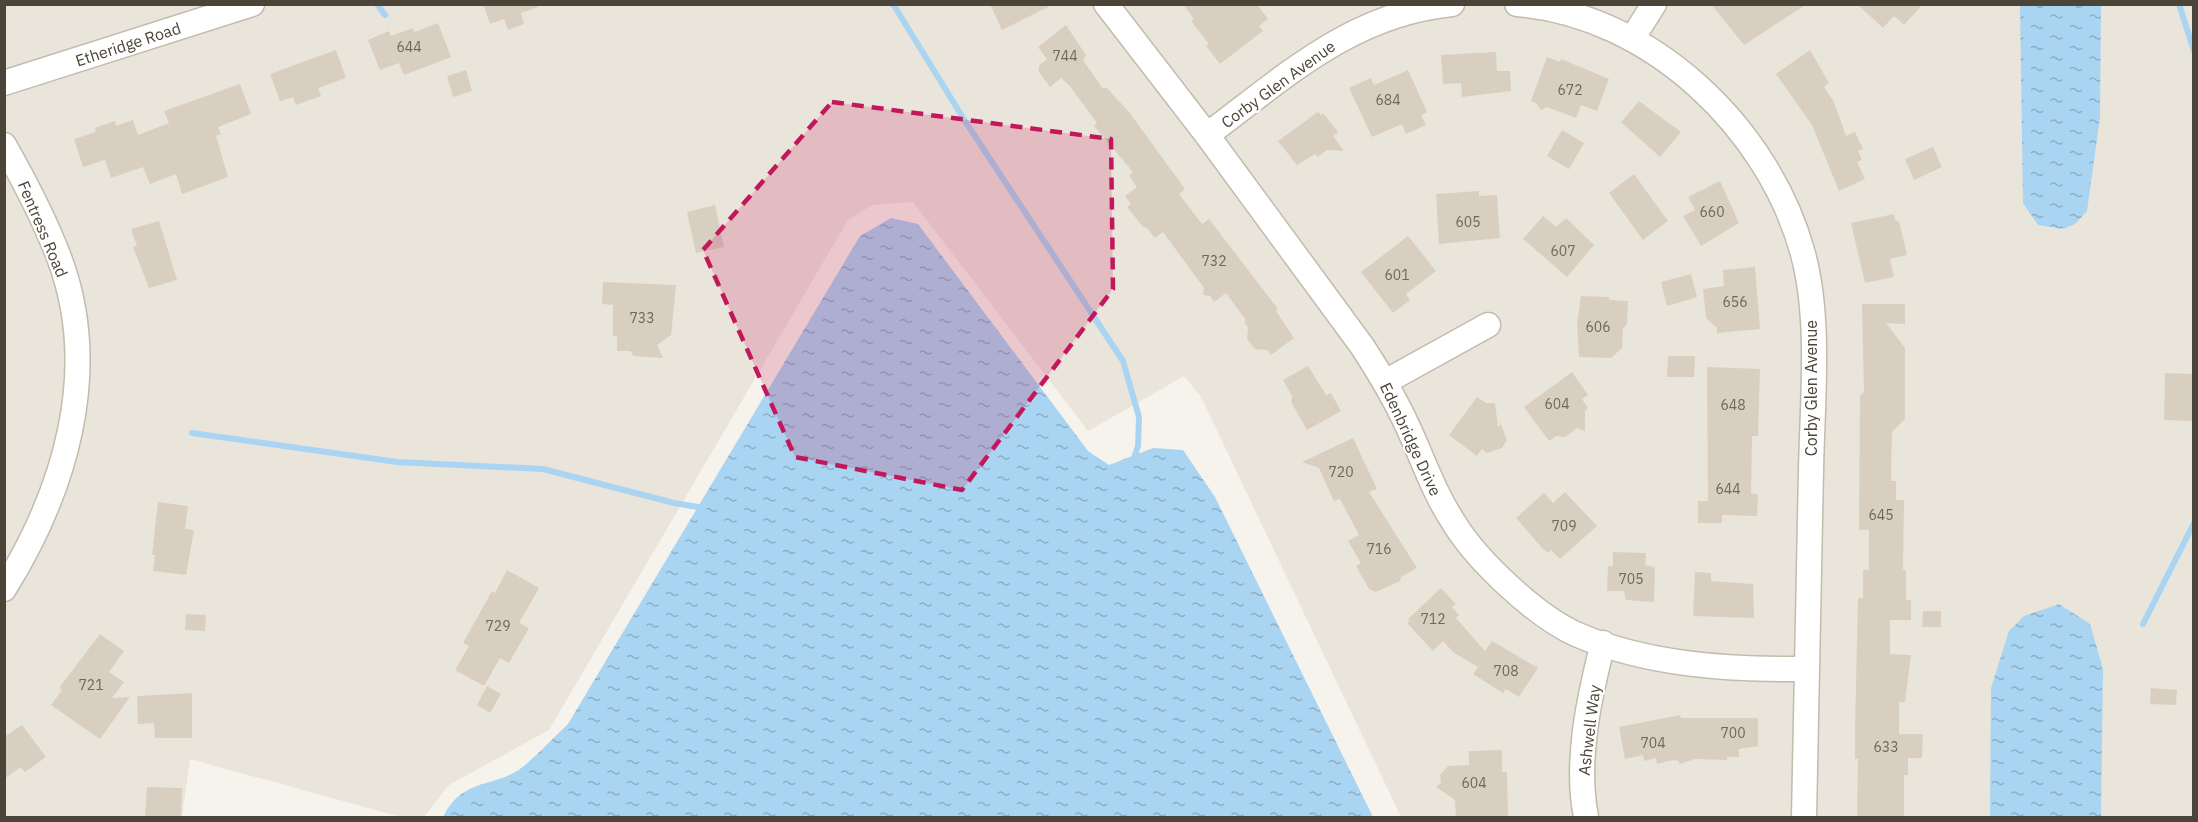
<svg xmlns="http://www.w3.org/2000/svg" width="2198" height="822" viewBox="0 0 2198 822" font-family="'IBM Plex Sans',sans-serif">
	<style>
		.residential { fill: #eae5da }
		.water { fill: url(#water-ripples) }
		.lines { fill: none; stroke-linecap: round; stroke-linejoin: round }
		.stream { stroke: #a9d4f2; stroke-width: 6 }
		.building { fill: #d8cfc1 }
		.minor-casing { stroke: #c2bbae; stroke-width: 27 }
		.minor { stroke: #fff; stroke-width: 24 }
		.marked { fill: #c2185b; fill-opacity: 0.2; stroke: #c2185b; stroke-width: 4.5; stroke-dasharray: 12 8; stroke-linejoin: round }
		.labels { text-anchor: middle; dominant-baseline: central; stroke-width: 4.5; stroke-linejoin: round; paint-order: stroke }
		.number-label { font-size: 14px; fill: #6e675b }
		.street-label { font-size: 16px; fill: #4b4439; stroke: #fff }
	</style>
	<defs>
		<pattern id="water-ripples" width="26" height="14" patternUnits="userSpaceOnUse" patternTransform="scale(1.5)"><rect width="26" height="14" fill="#a9d4f2"/><path d="M2 4q2-2 4 0t4 0M15 11q2-2 4 0t4 0" fill="none" stroke="#8caec5"/></pattern>
	</defs>
	<rect width="100%" height="100%" fill="#f6f3ec"/>
	<!-- residential -->
	<path class="residential" d="M5 5H2193V817H1401L1201 397 1184 376 1088 431 913 202 872 205 848 220 549 730 449 785 424 817H401L190 759 182 817 5 818Z"/>
	<!-- water -->
	<path class="water" d="M2020 5H2101L2100 117 2087 211 2075 224 2063 229 2038 225 2023 203Z
		M891 218 918 224 1088 451 1109 465 1153 448 1183 450 1215 497 1373 817H443C462 778 492 788 520 769 537 756 552 739 568 724L860 236Z
		M2059 604 2090 624 2103 669 2101 817H1990L1991 688 2009 631 2024 616Z"/>
	<g class="lines">
		<!-- stream -->
		<path class="stream" d="M377 4 385 15
			M893 4 965 121 1123 361 1139 417 1138 446 1133 461
			M2179 4 2194 51
			M192 433 397 462 543 469 674 503 704 508
			M2143 624 2194 523"/>
	</g>
	<!-- building -->
	<path class="building" d="M483 4H537L538 7 521 13 524 24 508 30 504 19 490 24Z
		M990 4H1054L1002 30Z
		M1183 4H1257L1268 19 1259 26 1263 31 1220 64 1206 46 1209 44 1191 21 1194 19Z
		M1711 4H1807L1744 45Z
		M1857 4H1923L1904 25 1894 16 1883 28Z
		M438 23 451 57 404 75 399 63 380 70 368 40 389 31 391 36 413 28 414 32Z
		M1066 25 1086 55 1083 60 1103 89 1106 87 1129 112 1185 189 1179 194 1202 224 1209 219 1278 309 1276 311 1294 338 1271 355 1267 350 1255 349 1247 339 1248 327 1244 322 1246 320 1226 293 1214 302 1210 296 1203 295 1204 288 1163 232 1155 238 1146 227 1144 228 1127 207 1131 204 1125 196 1137 187 1129 176 1133 172 1094 126 1097 123 1069 85 1061 78 1050 87 1039 72V66L1047 59 1038 47Z
		M336 50 346 78 318 88 321 96 296 105 293 97 280 101 270 74Z
		M1810 50 1829 83 1824 87 1834 102 1846 136 1855 132 1863 149 1858 151 1862 160 1857 162 1865 179 1839 191 1812 125 1776 74Z
		M1496 52 1497 71H1510L1511 91 1462 97 1461 83 1443 84 1441 55Z
		M1547 57 1560 62 1561 59 1609 79 1597 111 1581 105 1576 118 1547 107 1541 110 1536 103 1531 101Z
		M466 70 472 91 453 97 447 76Z
		M1408 70 1427 112 1421 115 1426 125 1406 134 1402 124 1372 137 1349 88 1371 78 1374 85Z
		M240 84 251 114 218 127 221 134 216 136 228 177 182 194 176 174 150 184 143 167 111 178 105 160 83 167 74 139 96 132 95 128 115 121 116 126 133 120 138 135 169 123 164 111Z
		M1639 101 1681 132 1660 157 1621 122Z
		M1318 112 1321 115 1323 113 1338 132 1333 136 1344 151 1327 150 1318 157 1315 154 1297 165 1278 141Z
		M1562 130 1584 143 1569 169 1547 156Z
		M1933 147 1942 167 1914 180 1905 159Z
		M1634 174 1668 221 1643 240 1609 193Z
		M1720 181 1739 223 1701 246 1683 216 1695 210 1688 197Z
		M1479 191V196L1497 195 1500 238 1439 244 1436 194Z
		M715 205 724 247 696 253 687 212Z
		M1894 214 1895 220 1899 221 1907 255 1890 259 1894 277 1865 283 1851 223Z
		M1543 216 1556 227 1566 218 1594 245 1567 277 1523 239Z
		M159 221 177 280 149 288 133 247 137 246 131 229Z
		M1408 236 1436 271 1406 294 1410 300 1393 313 1361 272Z
		M1755 267 1760 329 1717 333V328L1706 318 1703 289 1724 286 1723 270Z
		M1691 274 1697 297 1667 306 1661 282Z
		M603 282 676 285 671 335 657 345 663 358 634 356 630 351H617V336H613V305L602 304Z
		M1581 296 1609 297V300L1628 301 1627 324 1623 328 1622 348 1611 358 1579 357 1577 324Z
		M1862 304H1905V324L1886 323 1905 348V419L1892 432 1891 474V481H1896V500H1904L1903 570H1906V600H1911V620H1890V654L1911 655 1905 702H1899V734H1923L1922 758H1908V775H1904V818H1857L1858 759H1855V729L1858 598H1863V570H1869V530H1859L1860 396 1864 392Z
		M1668 356H1695L1694 377H1667Z
		M1308 366 1326 395 1331 393 1341 411 1307 430 1291 402 1292 396 1283 380Z
		M1707 367 1760 369 1758 436H1752L1751 494H1758L1757 516 1722 515V523H1698V501H1708Z
		M1572 372 1588 395 1582 399 1588 408 1585 411V431L1577 428 1565 437 1556 436 1549 441 1524 407Z
		M2165 373 2193 374V421L2164 420Z
		M1477 397 1486 403H1495L1498 427 1501 424 1507 440 1502 448 1487 453 1482 449 1477 456 1449 435Z
		M1353 438 1377 489 1369 492 1417 568 1401 577 1400 581 1376 592 1369 589 1356 566 1361 563 1348 541 1359 535 1340 499 1334 501 1319 468 1302 462Z
		M1565 492 1597 526 1560 559 1551 550 1548 553 1543 549 1516 518 1544 493 1553 503Z
		M158 502 188 506 185 529 194 530 186 575 153 571 155 555H152Z
		M1613 552 1646 553 1645 565 1655 567 1654 602 1626 600 1624 591H1607L1608 566H1613Z
		M507 570 539 588 519 623 529 628 509 663 500 658 484 686 455 670 469 646 463 643 492 591 495 593Z
		M1695 572 1711 573V581L1753 584 1754 618 1693 616Z
		M1441 588 1456 604 1452 607 1459 615 1456 618 1485 651 1492 641 1538 668 1519 697 1506 689 1503 693 1473 674 1478 667 1454 653 1443 641 1433 651 1407 623 1410 620 1408 619Z
		M1923 611H1941V627H1922Z
		M186 614 206 615 205 631 185 630Z
		M100 634 124 651 109 672 124 682 112 698 130 697 100 739 51 705 62 690 59 688Z
		M487 686 501 694 490 713 477 705Z
		M2151 688 2177 690 2176 705 2150 704Z
		M192 693V738H155L154 723 138 724 137 696Z
		M1680 715 1681 718H1758V746L1739 749V757H1727V760L1695 759 1679 764V761L1673 760 1657 764 1656 758 1644 761 1643 755 1625 759 1619 727Z
		M22 725 46 757 25 772 21 767 4 779V737Z
		M1502 750V772H1507L1508 816 1456 818 1455 800 1436 787 1441 783 1440 775 1448 766 1469 765V751Z
		M147 787 182 788 181 818H145Z"/>
	<g class="lines">
		<defs>
			<path id="minor" d="M1106 4 1207 135 1362 346C1379 372 1394 397 1407 425 1423 459 1433 491 1454 523 1478 562 1537 617 1578 635 1648 665 1731 670 1807 669
				M1517 4C1651 15 1769 128 1803 254 1821 320 1812 405 1811 472 1808 587 1806 702 1804 818
				M1632 39 1654 4
				M4 83 252 4
				M1207 135C1285 77 1351 14 1452 4
				M4 145C25 182 45 220 60 260 101 372 65 491 4 589
				M1385 382 1488 325
				M1586 817C1575 761 1589 698 1603 643"/>
		</defs>
		<!-- minor casing -->
		<use href="#minor" class="minor-casing"/>
		<!-- minor -->
		<use href="#minor" class="minor"/>
	</g>
	<!-- marked area -->
	<path class="marked" d="M832 102 1111 139 1113 289 962 490 795 457 703 250Z"/>
	<g class="labels">
		<!-- number labels -->
		<g class="number-label">
			<text x="409" y="47">644</text>
			<text x="1065" y="56">744</text>
			<text x="1570" y="90">672</text>
			<text x="1388" y="100">684</text>
			<text x="1712" y="212">660</text>
			<text x="1468" y="222">605</text>
			<text x="1563" y="251">607</text>
			<text x="1214" y="261">732</text>
			<text x="1397" y="275">601</text>
			<text x="1735" y="302">656</text>
			<text x="642" y="318">733</text>
			<text x="1598" y="327">606</text>
			<text x="1557" y="404">604</text>
			<text x="1733" y="405">648</text>
			<text x="1341" y="472">720</text>
			<text x="1728" y="489">644</text>
			<text x="1881" y="515">645</text>
			<text x="1564" y="526">709</text>
			<text x="1379" y="549">716</text>
			<text x="1631" y="579">705</text>
			<text x="1433" y="619">712</text>
			<text x="498" y="626">729</text>
			<text x="1506" y="671">708</text>
			<text x="91" y="685">721</text>
			<text x="1733" y="733">700</text>
			<text x="1653" y="743">704</text>
			<text x="1886" y="747">633</text>
			<text x="1474" y="783">604</text>
		</g>
		<!-- street labels -->
		<g class="street-label">
			<text transform="translate(128 44) rotate(-18)">Etheridge Road</text>
			<text transform="translate(1278 84) rotate(-36)">Corby Glen Avenue</text>
			<text transform="translate(43 229) rotate(67)">Fentress Road</text>
			<text transform="translate(1811 388) rotate(-90)">Corby Glen Avenue</text>
			<text transform="translate(1411 439) rotate(65)">Edenbridge Drive</text>
			<text transform="translate(1589 730) rotate(-83)">Ashwell Way</text>
		</g>
	</g>
	<!-- border -->
	<rect width="2198" height="822" fill="none" stroke="#4b4439" stroke-width="12"/>
</svg>
